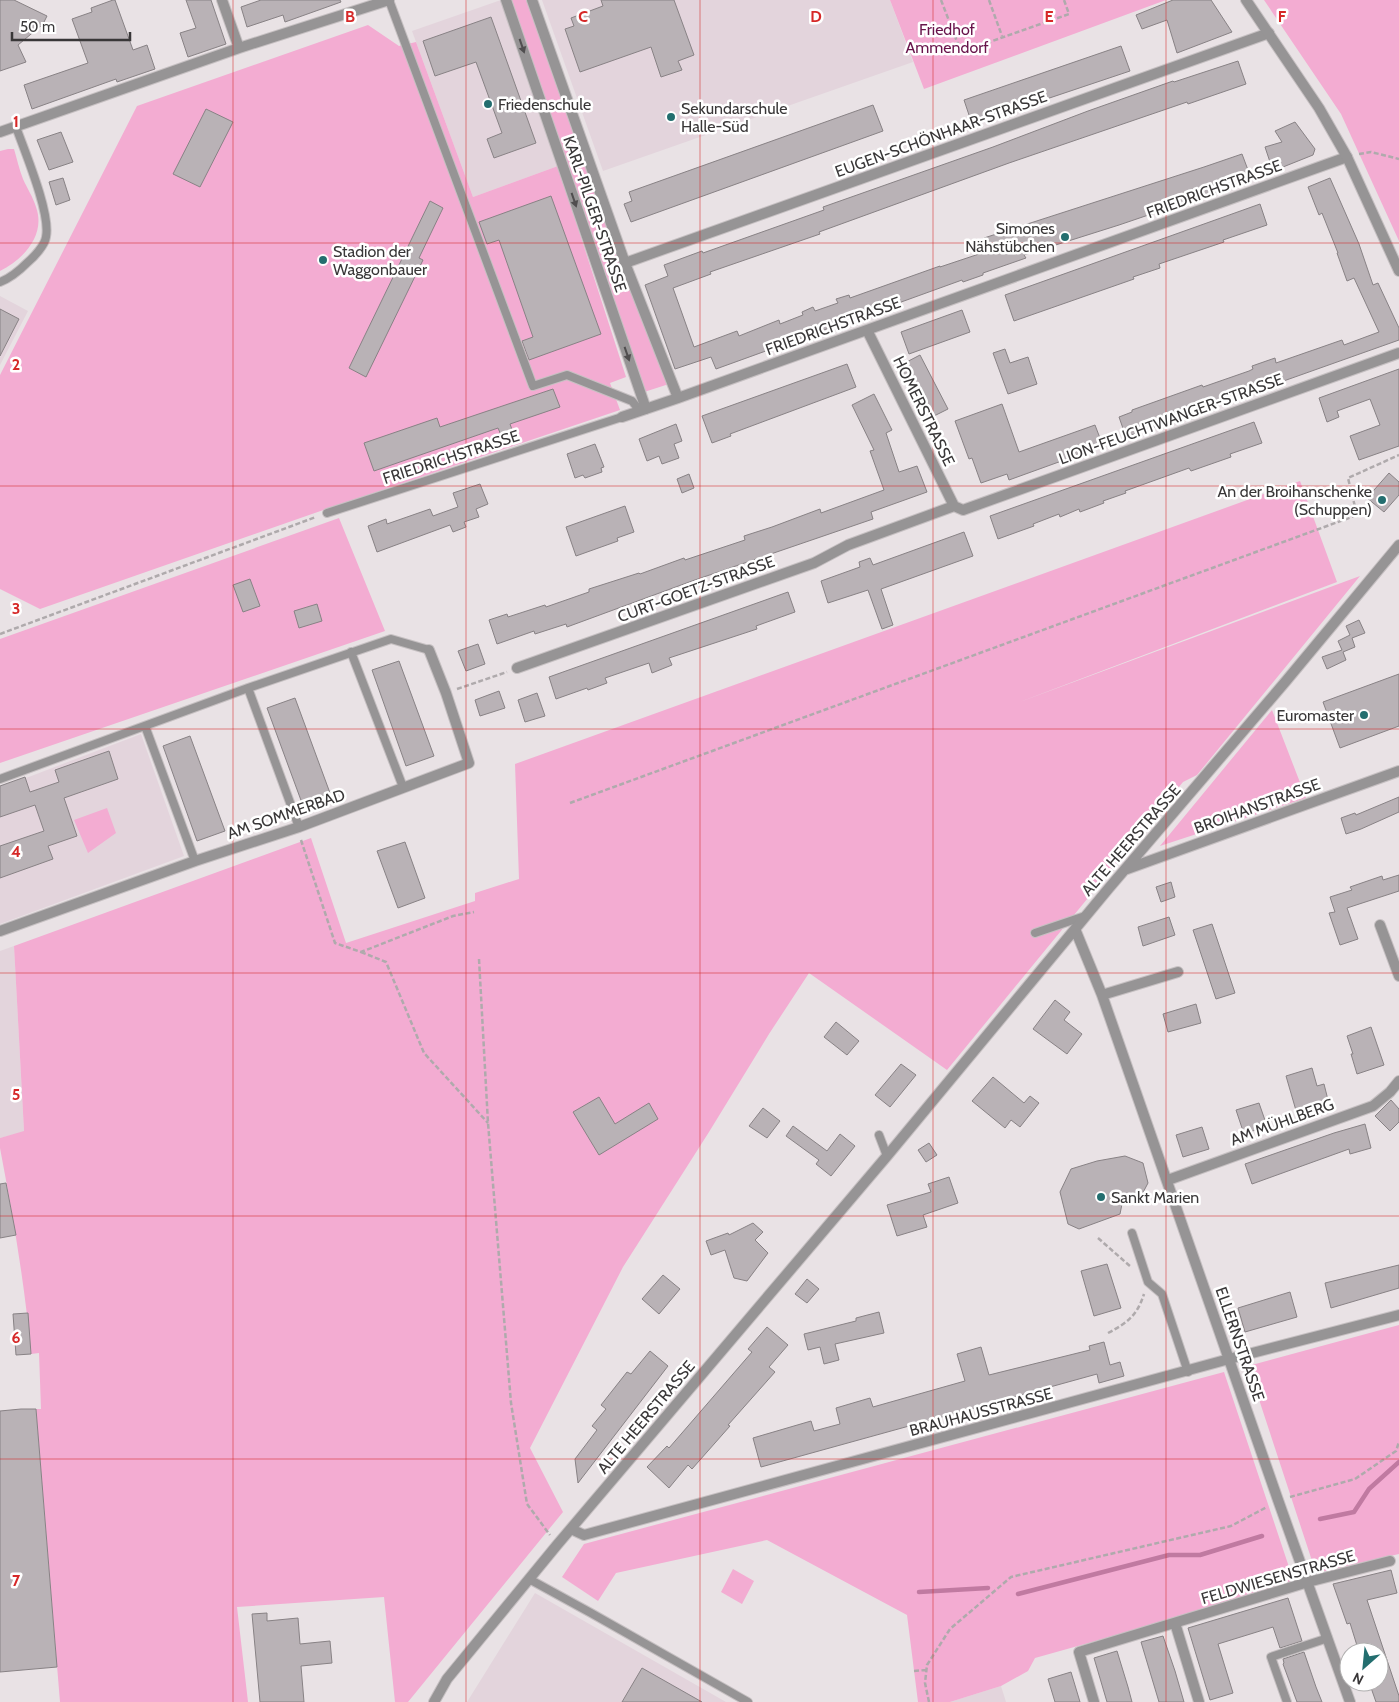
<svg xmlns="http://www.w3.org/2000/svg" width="1399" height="1702" viewBox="0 0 1399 1702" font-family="Cabin,sans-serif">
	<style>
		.built { fill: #e3d4dc }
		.green { fill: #f3acd2 }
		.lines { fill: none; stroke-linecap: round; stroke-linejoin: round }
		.stream { stroke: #c07aa1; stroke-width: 4.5 }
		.building { fill: #b9b2b6; stroke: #888285 }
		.service-casing { stroke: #c6c0c2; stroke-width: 10 }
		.minor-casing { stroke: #c6c0c2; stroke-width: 12 }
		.tertiary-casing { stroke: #c6c0c2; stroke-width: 12 }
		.path { stroke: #afaaac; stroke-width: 2.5; stroke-dasharray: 5 2.5; stroke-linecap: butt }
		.service { stroke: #969495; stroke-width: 8 }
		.minor { stroke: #969495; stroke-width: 10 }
		.tertiary { stroke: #969495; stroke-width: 10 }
		.oneway { fill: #504e4f }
		.grid { fill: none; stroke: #d62828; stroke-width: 1; stroke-opacity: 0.55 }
		.poi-dot { fill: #236e6f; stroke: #fff; stroke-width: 2 }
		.labels { text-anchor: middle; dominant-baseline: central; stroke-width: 5; stroke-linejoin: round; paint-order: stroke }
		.park-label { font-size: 16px; fill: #68144b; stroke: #fff }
		.poi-label { font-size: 16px; fill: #393738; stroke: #fff; text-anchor: start }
		.street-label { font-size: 16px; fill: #393738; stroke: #fff }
		.grid-label { font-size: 16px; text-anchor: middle; font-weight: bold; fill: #d62828; stroke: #fff; stroke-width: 5; stroke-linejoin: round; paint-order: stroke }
	</style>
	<rect width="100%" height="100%" fill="#e9e2e5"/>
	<!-- built -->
	<path class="built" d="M501 0 558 166 473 197 412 31Z
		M542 0H890L913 62 603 171Z
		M0 296 28 311 0 365Z
		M141 734 184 856 0 924V788Z
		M14 946 24 1132 0 1138V951Z
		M535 1593 726 1702H467Z
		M1001 1686 1006 1702H950Z"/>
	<!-- green -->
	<path class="green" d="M510 0H529L669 384 641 393Z
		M890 0H1166L924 89Z
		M1264 0H1399V241L1341 114Z
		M368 25 399 46 416 42 473 197 558 166 626 377 610 383 620 410 332 507 40 609 0 589V375L137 106Z
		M8 149H14C17 159 19 169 23 179 27 188 33 197 36 207 46 235 24 259 0 271V151Z
		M1300 481 1337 582 1017 703 1360 576 1197 775 1183 782 947 1070 809 973 769 1034 709 1132 623 1267 530 1448 563 1512 408 1702H395L384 1597 237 1607 248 1702H60L36 1409H41L39 1353 31 1354C25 1285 13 1217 0 1148V1138L24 1131 14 946 311 838 346 943 475 901V893L519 879 515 764Z
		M339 518 385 631 0 763V639Z
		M1272 710 1306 798 1160 846Z
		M107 808 116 833 88 853 74 820Z
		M1399 1325V1554L1316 1573 1248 1366Z
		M1224 1372 1295 1585 1035 1658 1028 1671 1001 1686 950 1702H918L907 1615 767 1540 616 1573 598 1601 562 1577 584 1544Z
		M733 1569 754 1581 742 1604 721 1592Z"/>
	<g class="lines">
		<!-- stream -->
		<path class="stream" d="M1320 1519 1354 1512 1369 1489 1399 1462
			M919 1592 988 1588
			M1018 1594 1169 1555H1200L1262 1536"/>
	</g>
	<!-- building -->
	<path class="building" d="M0 0H14L47 16 43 24 18 45 26 62 0 71Z
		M113 0H115L133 50 147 45 155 69 117 82 116 79 32 109 24 85 88 63 72 19 92 12 91 8Z
		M186 0H211L226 44 188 57 180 33 196 28Z
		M261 0H340L341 2 285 22 283 15 247 27 241 7Z
		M601 0H674L694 55 678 61 682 70 661 77 651 47 580 72 565 29 574 26 571 18 603 6Z
		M1173 0H1211L1232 32 1177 53 1167 20 1142 29 1136 15Z
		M491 17 536 143 494 158 487 139 502 133 476 62 435 76 423 41Z
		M1121 46 1130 71 972 124 964 100Z
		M1238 61 1246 84 1188 104 1187 102 1009 163 819 232 820 234 710 272 711 274 673 288 694 347 737 331 739 336 779 320 780 324 803 315 802 312 813 307 815 311 838 303 836 299 849 295 850 298 940 266V267L988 251 984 238 1204 167 1242 154 1251 178 1213 193 1119 225 1024 255 1026 258 983 273V275L963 282 962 280 716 369 711 357 675 369 645 285 668 276 664 265 702 251 703 253 824 210 823 207 993 147 1088 111 1173 81 1174 82Z
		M873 105 883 131 631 222 624 204 632 201 629 192Z
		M206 109 233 122 200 187 173 174Z
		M1295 122 1315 149 1313 155 1273 171 1265 147 1282 142 1275 131Z
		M61 132 73 162 49 170 37 140Z
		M63 178 70 200 56 205 49 182Z
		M1330 178 1359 244 1373 285 1378 283 1399 328V340L1126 437 1119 417 1132 412V410L1202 385 1203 387 1249 371 1253 369 1252 366 1275 358 1276 363 1342 340 1344 345 1379 332 1354 278 1347 281 1337 253H1338L1322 213 1319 215 1308 187Z
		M551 196 601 334 529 360 522 341 533 337 499 240 487 244 479 222Z
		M430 201 443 208 419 258 423 260 366 377 349 368Z
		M1260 204 1267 225 1223 240 1224 242 1159 264 1160 268 1133 277 1134 279 1014 321 1005 295Z
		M0 309 19 319 0 356Z
		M962 310 970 332 909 354 901 332Z
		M1005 349 1010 363 1028 357 1037 384 1008 394 993 353Z
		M920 355 948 409 926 420 899 366Z
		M847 364 856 387 730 434 731 436 712 443 702 416Z
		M1399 369V446L1359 460 1350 436 1380 425 1370 399 1337 411 1339 417 1327 422 1319 398Z
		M553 389 560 407 510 424 515 438 504 442 498 428 374 471 364 443 437 418 440 427Z
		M874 394 892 430 886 433 899 472 917 466 927 492 871 512 873 519 692 581 567 627 566 624 535 634 534 631 497 644 489 620 507 614 508 617 545 605 546 607 589 592V589L639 573 640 574 684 558 685 560 745 540 744 536 772 527 820 509 821 513 884 490 870 451 874 450 852 405Z
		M1002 404 1019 452 1095 425 1103 446 1009 480 1007 474 981 483 972 458 969 459 955 421Z
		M1254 422 1262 443 1230 454 1231 457 1191 471 1189 468 1125 491 1126 493 1103 501 1104 503 1080 512 1079 509 1060 517 1059 514 1033 524 1034 526 1020 531 998 539 990 516Z
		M676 424 682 441 674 444 679 458 662 464 659 456 647 461 639 439Z
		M595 444 604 467 601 468 602 472 585 478 583 475 575 478 567 454Z
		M1389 473 1399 482V495L1384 512 1367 498Z
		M689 474 694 488 682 493 677 479Z
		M480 484 488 504 476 509 479 517 464 522 466 527 453 532 450 525 377 552 368 526 386 519 387 524 430 509 433 516 458 507 453 493Z
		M625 506 634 532 617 538 618 541 576 556 566 527Z
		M964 532 973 556 881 589 893 625 882 629 868 590 828 603 821 581 860 567 859 562 870 558 873 565Z
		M250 579 260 606 243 612 233 585Z
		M788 592 795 612 756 626 757 629 669 658 672 665 652 673 649 663 605 678 607 683 588 690 587 688 556 699 549 677Z
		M317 604 322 621 299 628 294 611Z
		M1359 620 1365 633 1352 638 1355 647 1343 652 1346 660 1327 669 1322 657 1342 650 1338 641 1350 635 1346 626Z
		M478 644 485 664 466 671 458 651Z
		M399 661 434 756 406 766 372 670Z
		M1399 674V726L1340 748 1323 702Z
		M499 691 505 708 480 716 475 700Z
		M537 693 545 716 525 722 518 700Z
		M295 698 330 793 302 803 267 708Z
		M190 736 225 831 197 841 163 746Z
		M109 751 118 779 64 798 77 836 48 846 53 859 0 878V846L44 831 35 805 0 817V786L25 777 30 792 59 782 55 770Z
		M1399 797V812L1361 829 1346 834 1341 818 1355 813 1356 815Z
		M405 842 425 898 398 908 377 851Z
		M1399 875V891L1347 908 1358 939 1340 945 1329 913 1335 912 1330 897 1352 890 1350 887 1382 876 1383 880Z
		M1171 882 1175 897 1161 902 1156 887Z
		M1169 917 1175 935 1143 946 1138 927Z
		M1212 924 1235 993 1216 999 1193 930Z
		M1055 1000 1070 1012 1064 1020 1082 1034 1067 1054 1033 1029Z
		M1196 1004 1201 1023 1168 1032 1163 1014Z
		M836 1022 859 1041 847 1055 824 1037Z
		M1371 1027 1384 1065 1357 1074 1351 1054H1353L1347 1036Z
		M901 1064 916 1075 890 1107 875 1095Z
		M1312 1068 1317 1086 1324 1084 1329 1104 1297 1114 1286 1076Z
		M993 1077 1024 1103 1030 1096 1039 1103 1020 1127 1011 1120 1005 1128 972 1101Z
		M599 1097 615 1124 649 1103 658 1119 599 1155 573 1112Z
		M1391 1100 1399 1109V1122L1390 1131 1375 1116Z
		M1259 1103 1267 1126 1244 1134 1236 1110Z
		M763 1108 780 1121 767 1138 749 1126Z
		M1365 1124 1371 1148 1350 1154 1349 1149 1252 1184 1245 1164 1334 1133Z
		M793 1126 827 1151 840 1134 855 1146 831 1176 816 1164 819 1160 786 1136Z
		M1202 1127 1209 1149 1183 1157 1176 1135Z
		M929 1143 937 1155 926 1162 918 1150Z
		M1125 1156 1143 1163 1148 1183 1138 1202 1122 1204 1120 1214 1079 1229 1068 1224 1060 1192 1071 1169 1097 1161Z
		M949 1177 958 1203 923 1215 927 1227 897 1236 887 1205 931 1192 928 1184Z
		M6 1183 16 1235 0 1238V1184Z
		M753 1223 763 1232 755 1240 768 1253 747 1281 734 1278 725 1250 711 1255 706 1241 728 1233 729 1235Z
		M1107 1264 1121 1308 1094 1316 1081 1271Z
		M1399 1265V1288L1331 1308 1325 1283Z
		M663 1275 680 1289 659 1314 642 1299Z
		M807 1279 819 1289 807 1303 795 1294Z
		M1290 1292 1297 1317 1245 1332 1238 1308Z
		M879 1312 884 1333 835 1344 839 1360 824 1364 820 1347 808 1350 804 1334 856 1321V1318Z
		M28 1313 31 1354 16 1355 13 1314Z
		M767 1327 788 1345 769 1367 775 1372 728 1425 730 1426 692 1469 688 1465 669 1488 647 1467 667 1446 669 1448 752 1352 748 1349Z
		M1104 1342 1110 1365 1120 1362 1124 1376 1099 1383 1097 1374 761 1467 753 1438 811 1421 814 1431 840 1424 836 1408 870 1398 873 1407 965 1381 957 1354 981 1347 989 1375 1090 1350 1089 1346Z
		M650 1351 668 1366 578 1483 575 1459 597 1430 592 1426 606 1409 601 1405 627 1372 631 1374Z
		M21 1409H36L57 1667 0 1672V1411Z
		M1391 1570 1397 1593 1367 1600 1399 1696V1702H1376L1369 1682H1379V1652H1359L1350 1623 1347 1624 1333 1584Z
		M1288 1598 1302 1641 1280 1648 1273 1627 1218 1644 1233 1693 1210 1700 1188 1628Z
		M267 1613V1621L298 1618 300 1644 330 1641 332 1663 301 1666 304 1702H260L252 1614Z
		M1163 1636 1175 1671 1184 1702H1159L1141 1642Z
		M1117 1651 1128 1687 1132 1702H1107L1094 1658Z
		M1304 1652 1316 1687 1322 1702H1297L1283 1664 1284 1663 1283 1659Z
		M642 1668 702 1702H622Z
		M1071 1672 1080 1702H1055L1048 1679Z"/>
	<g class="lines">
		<defs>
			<path id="service" d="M389 0 533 386 567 375 632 401 640 411
				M0 282C11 278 20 270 28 262 34 257 45 245 46 237 51 214 25 152 16 127
				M327 513 622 417
				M351 652 403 787
				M248 688 299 827
				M145 726 195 861
				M0 779 248 688 391 639 429 650
				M1035 933 1085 916
				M879 1135 887 1156
				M1132 1233 1148 1282 1162 1294 1188 1372
				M529 1579 591 1613 748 1702
				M1287 1702 1271 1657 1328 1638"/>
			<path id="minor" d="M222 0 239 48
				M506 0 646 409
				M532 0 625 263 678 398
				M0 132 239 48 389 0
				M625 263 1269 33
				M867 330 954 506
				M622 417 678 398 1347 157
				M954 506 963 510 1399 353
				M517 668 814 563 848 545 954 506
				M1127 869 1399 771
				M1380 925 1399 976
				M1075 929 1102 995 1278 1500 1350 1702
				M0 931 195 861 299 827 469 763 446 693 429 650
				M1102 995 1178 972
				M1168 1180 1373 1106 1390 1092 1399 1081
				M571 1529 584 1535 1229 1359 1399 1315
				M1175 1623 1199 1702
				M434 1702 447 1679 557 1545 887 1156 1109 888 1286 681 1399 545
				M1094 1702 1079 1652 1308 1582 1390 1561"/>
			<path id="tertiary" d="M1246 0 1319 108 1347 157 1399 271"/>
		</defs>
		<!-- service casing -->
		<use href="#service" class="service-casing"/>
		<!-- minor casing -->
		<use href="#minor" class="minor-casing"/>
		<!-- tertiary casing -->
		<use href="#tertiary" class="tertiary-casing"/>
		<!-- path -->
		<path class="path" d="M941 0 961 52 1069 14 1064 0
			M989 0 1002 36
			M1359 154 1371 152 1399 159
			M0 634 316 517
			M457 689 507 672
			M570 803 1357 515 1348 478 1399 455
			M301 840 335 943 361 952 453 916 474 912
			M361 952 386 962 424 1053 488 1123
			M479 959 488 1123 511 1403 527 1504 550 1535
			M1098 1238 1131 1267
			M1108 1333C1127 1323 1137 1316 1144 1294
			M1290 1497 1355 1479 1396 1451 1399 1442
			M914 1671 926 1670
			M929 1702 925 1683 927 1665 950 1629 1011 1577 1231 1526 1267 1507"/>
		<!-- service -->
		<use href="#service" class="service"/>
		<!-- minor -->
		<use href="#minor" class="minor"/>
		<!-- tertiary -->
		<use href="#tertiary" class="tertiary"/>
	</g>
	<!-- one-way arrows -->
	<defs><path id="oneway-solid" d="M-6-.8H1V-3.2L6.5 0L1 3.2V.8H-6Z" transform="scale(1.25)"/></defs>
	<g class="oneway">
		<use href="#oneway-solid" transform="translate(522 46) rotate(71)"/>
		<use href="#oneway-solid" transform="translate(574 200) rotate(71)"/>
		<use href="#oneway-solid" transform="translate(627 354) rotate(71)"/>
	</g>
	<!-- grid -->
	<path class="grid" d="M233 0V1702M466 0V1702M700 0V1702M933 0V1702M1166 0V1702M0 243H1399M0 486H1399M0 729H1399M0 973H1399M0 1216H1399M0 1459H1399"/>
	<!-- markers -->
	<g class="poi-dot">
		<circle cx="488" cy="104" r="5"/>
		<circle cx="671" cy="117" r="5"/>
		<circle cx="1065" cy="237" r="5"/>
		<circle cx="323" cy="260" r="5"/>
		<circle cx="1382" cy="500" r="5"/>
		<circle cx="1364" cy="715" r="5"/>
		<circle cx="1101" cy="1197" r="5"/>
	</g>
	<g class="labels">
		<!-- park labels -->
		<g class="park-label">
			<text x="947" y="29">Friedhof<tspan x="947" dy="18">Ammendorf</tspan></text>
		</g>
		<!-- poi labels -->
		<g class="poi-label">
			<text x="498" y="104">Friedenschule</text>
			<text x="681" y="108">Sekundarschule<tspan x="681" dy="18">Halle-Süd</tspan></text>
			<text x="1055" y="228" text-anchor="end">Simones<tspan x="1055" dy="18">Nähstübchen</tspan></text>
			<text x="333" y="251">Stadion der<tspan x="333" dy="18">Waggonbauer</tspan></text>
			<text x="1372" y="491" text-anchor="end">An der Broihanschenke<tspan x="1372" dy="18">(Schuppen)</tspan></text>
			<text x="1354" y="715" text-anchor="end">Euromaster</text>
			<text x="1111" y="1197">Sankt Marien</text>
		</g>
		<!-- street labels -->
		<g class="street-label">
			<text transform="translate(941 134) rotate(-20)">EUGEN-SCHÖNHAAR-STRASSE</text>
			<text transform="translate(1214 189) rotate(-20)">FRIEDRICHSTRASSE</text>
			<text transform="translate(595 214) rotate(71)">KARL-PILGER-STRASSE</text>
			<text transform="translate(833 326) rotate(-20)">FRIEDRICHSTRASSE</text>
			<text transform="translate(924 411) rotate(64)">HOMERSTRASSE</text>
			<text transform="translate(1171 419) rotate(-20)">LION-FEUCHTWANGER-STRASSE</text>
			<text transform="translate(451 457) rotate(-18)">FRIEDRICHSTRASSE</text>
			<text transform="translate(696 589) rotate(-20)">CURT-GOETZ-STRASSE</text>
			<text transform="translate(1257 806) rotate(-20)">BROIHANSTRASSE</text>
			<text transform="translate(286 814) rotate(-19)">AM SOMMERBAD</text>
			<text transform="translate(1131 840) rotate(-49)">ALTE HEERSTRASSE</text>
			<text transform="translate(1282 1122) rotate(-20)">AM MÜHLBERG</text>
			<text transform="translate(1240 1344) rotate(71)">ELLERNSTRASSE</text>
			<text transform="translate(981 1412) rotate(-15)">BRAUHAUSSTRASSE</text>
			<text transform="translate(646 1417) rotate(-50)">ALTE HEERSTRASSE</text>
			<text transform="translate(1278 1577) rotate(-16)">FELDWIESENSTRASSE</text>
		</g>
	</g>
	<g class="grid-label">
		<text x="350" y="22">B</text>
		<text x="583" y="22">C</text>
		<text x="816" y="22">D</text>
		<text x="1049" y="22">E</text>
		<text x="1282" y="22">F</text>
		<text x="16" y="127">1</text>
		<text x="16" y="370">2</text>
		<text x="16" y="614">3</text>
		<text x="16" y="857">4</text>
		<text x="16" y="1100">5</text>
		<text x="16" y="1343">6</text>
		<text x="16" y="1586">7</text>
	</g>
	<!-- north arrow -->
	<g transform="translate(1364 1667) rotate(207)"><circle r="24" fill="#ffffff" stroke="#b0afaf"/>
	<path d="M0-4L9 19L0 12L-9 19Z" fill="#236e6f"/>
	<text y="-8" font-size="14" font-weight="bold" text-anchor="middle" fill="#393738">N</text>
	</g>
	<!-- scale -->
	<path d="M12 32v8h118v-8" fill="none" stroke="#393738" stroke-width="2.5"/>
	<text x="20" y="32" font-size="15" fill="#393738" stroke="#ffffff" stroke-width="4" paint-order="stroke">50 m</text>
</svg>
